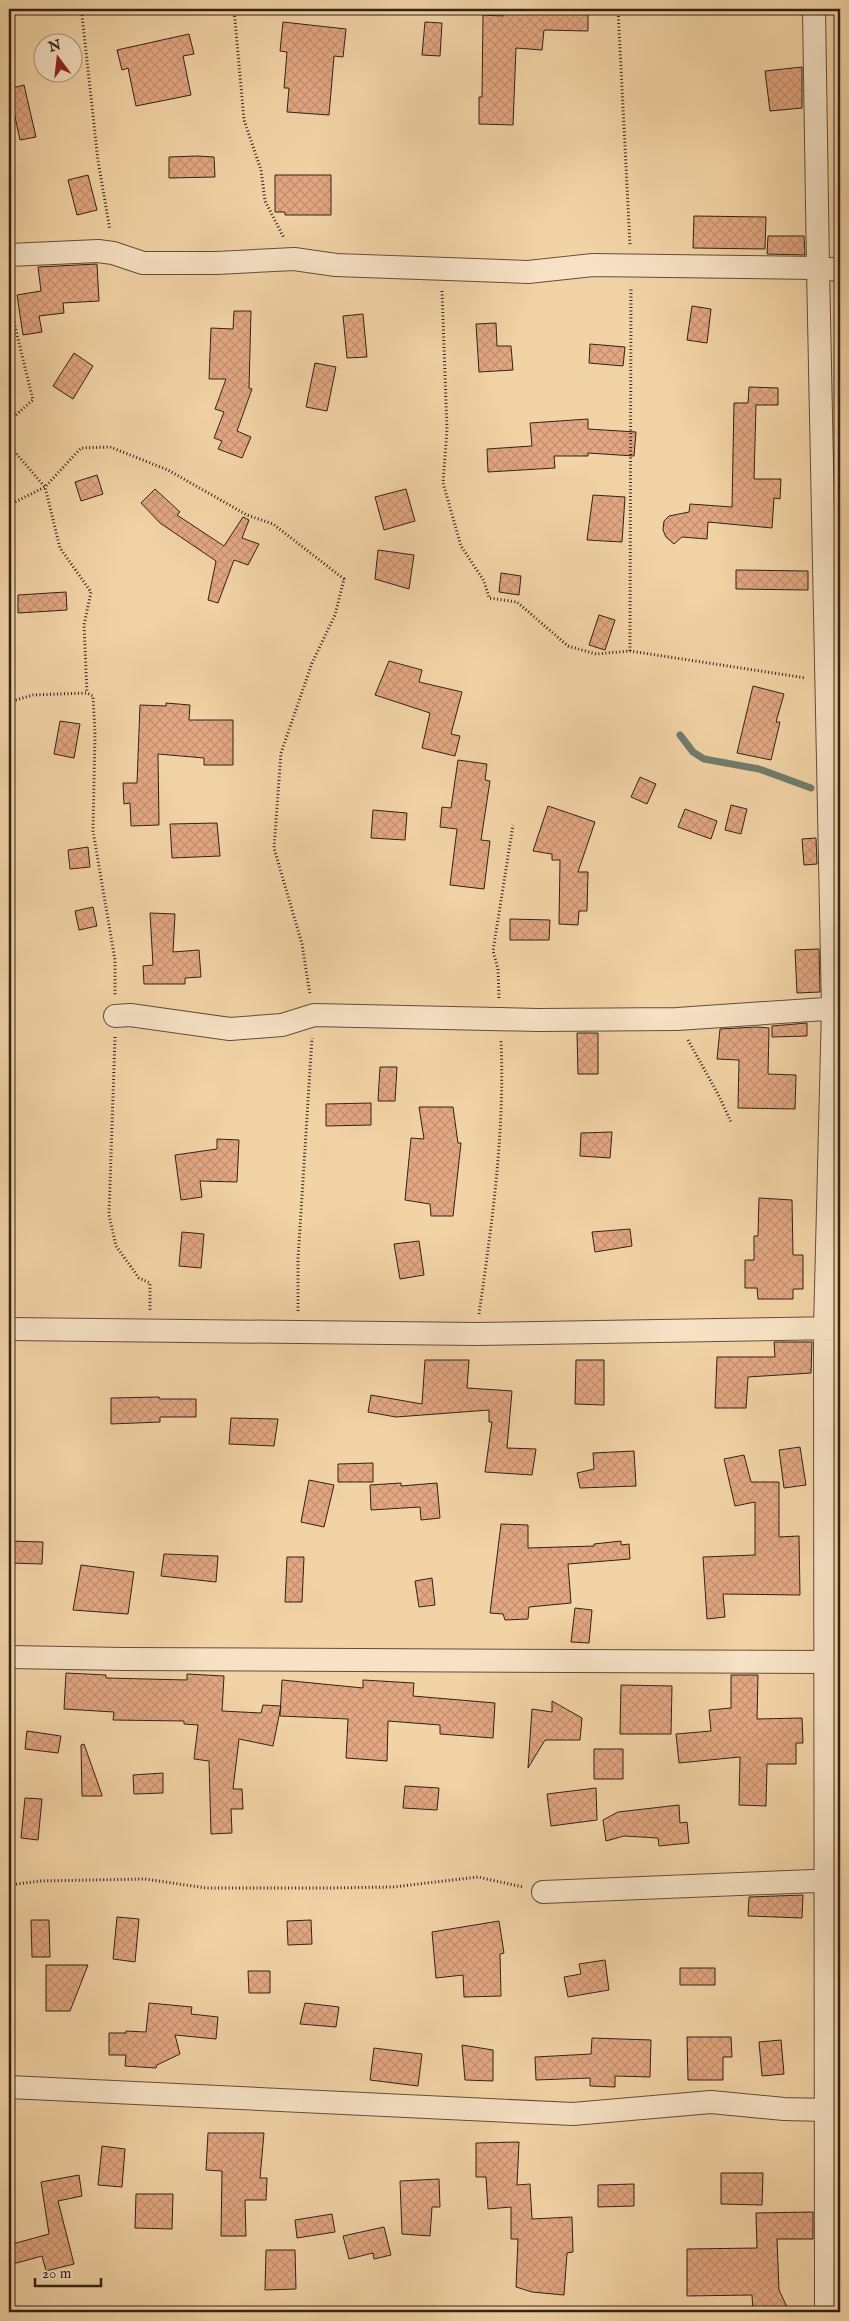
<svg xmlns="http://www.w3.org/2000/svg" width="849" height="2321" viewBox="0 0 849 2321" font-family="'IM FELL English',serif">
	<style>
		.lines { fill: none; stroke-linecap: round; stroke-linejoin: round }
		.stream { stroke: #717c6c; stroke-width: 7 }
		.building { fill: url(#building-cross-hatch); stroke: #322217 }
		.minor-casing { stroke: #624e3b; stroke-width: 24 }
		.path { stroke: #322217; stroke-width: 3; stroke-dasharray: 1 2.5; stroke-linecap: butt }
		.minor { stroke: #f7e2c5; stroke-width: 22 }
	</style>
	<defs>
		<pattern id="building-cross-hatch" width="8" height="8" patternUnits="userSpaceOnUse" patternTransform="scale(1.25)"><rect width="8" height="8" fill="#e3a782"/><path d="M0 0l8 8M0 8l8-8" fill="none" stroke="#c38f70"/></pattern>
	</defs>
	<rect width="100%" height="100%" fill="#f2d3a6"/>
	<filter id="stains"><feTurbulence type="fractalNoise" baseFrequency=".004" numOctaves="4"/><feColorMatrix values="0 0 0 0 .2 0 0 0 0 .09 0 0 0 0 .02 0 0 0 .5 -.17"/></filter>
	<radialGradient id="worn" r=".72"><stop offset=".6" stop-color="#630" stop-opacity="0"/><stop offset="1" stop-color="#630" stop-opacity=".3"/></radialGradient>
	<g class="lines">
		<!-- stream -->
		<path class="stream" d="M680 735 693 752 704 759 759 769 811 788"/>
	</g>
	<!-- building -->
	<path class="building" d="M504 9H588V31L544 30 542 50 516 48 513 125 479 124V97H482L483 15 503 16Z
		M283 22 346 29 343 57 334 56 329 115 287 112 289 88H284L287 52 280 51Z
		M425 22 442 23 440 56 422 55Z
		M189 34 194 54 183 56 191 95 136 106 128 68 122 70 117 50Z
		M802 67V108L770 111 765 71Z
		M24 85 36 137 20 140 9 89Z
		M198 156 214 157 215 177 169 178V157Z
		M88 175 97 210 77 215 68 180Z
		M275 175H331V215H285V212H275Z
		M694 216 766 217 765 249 693 248Z
		M768 236H804L805 255 767 254Z
		M97 264 99 301 63 303 64 313 39 316 42 332 23 335 17 295 41 291 38 267Z
		M692 306 711 309 707 343 687 340Z
		M234 311H251L249 388 252 389 237 431 251 437 242 458 218 449 222 441 214 438 224 412 215 409 226 379H209L211 328 233 329Z
		M363 314 367 357 347 358 343 316Z
		M496 323 497 346H511L513 370 479 372 476 324Z
		M590 344 625 347 623 366 589 363Z
		M74 353 93 366 73 399 53 386Z
		M315 363 336 367 327 411 306 407Z
		M749 387 778 388V405H756L754 479H781L780 499 774 498 772 528 708 522 707 539 682 537 674 544 666 537 663 530 664 521 669 516 689 512 690 504 732 507 734 403H748Z
		M588 419V429L636 432 634 456 588 453V456H554L555 468 488 472 487 449 532 446 530 423Z
		M97 475 103 494 81 501 75 482Z
		M155 489 180 512 177 515 224 546 243 517 249 520 242 538 259 544 248 565 234 560 218 603 208 600 216 561 160 523 141 503Z
		M406 489 415 521 384 530 375 497Z
		M593 495 625 497 622 542 587 540Z
		M378 550 414 555 409 589 375 579Z
		M736 570 808 571V590L736 589Z
		M501 573 521 576 519 595 499 592Z
		M66 592 67 610 18 613V595Z
		M599 615 615 620 605 650 589 645Z
		M389 661 422 670 419 682 462 692 451 734 460 736 455 756 422 748 430 713 375 695Z
		M753 686 784 694 776 722H780L771 760 737 753Z
		M166 703 190 705 189 720H233V765H204V758L158 754 159 825 131 826 130 803 124 804 123 783H137L140 705 166 706Z
		M60 721 80 724 74 758 54 754Z
		M458 760 487 764 485 780 490 781 481 840 490 841 484 889 450 885 457 829 440 827 442 807 451 808Z
		M640 777 656 784 647 804 631 797Z
		M731 805 747 809 741 834 725 830Z
		M548 806 595 822 578 872H588L587 911H579L578 925 559 924 560 860H552V854L533 851Z
		M685 809 717 821 711 839 678 827Z
		M373 810 407 813 405 840 371 838Z
		M217 823 220 856 172 858 170 824Z
		M816 838 817 864 804 865 802 839Z
		M88 847 90 867 70 869 68 850Z
		M93 907 97 926 79 930 75 911Z
		M150 913 175 914 173 952 199 950 201 977 185 978V984H144L143 966 153 965Z
		M510 919 550 920 549 940H510Z
		M819 949 820 992 797 993 795 950Z
		M807 1023V1036L772 1037V1026Z
		M757 1027 769 1028 768 1074 796 1075 795 1109 738 1108 739 1060 717 1059 720 1029Z
		M577 1033H598V1074H578Z
		M380 1067H397L395 1101H378Z
		M371 1103V1125L326 1126V1104Z
		M419 1107H453L458 1143H461L453 1216H431L430 1204 405 1200 411 1138 424 1139Z
		M612 1132 610 1158 580 1156 581 1133Z
		M217 1139 239 1140 237 1182 200 1181 202 1197 181 1200 175 1155 217 1149Z
		M759 1198 792 1200 793 1255H803V1289H793V1299H758L757 1288H745V1260H754V1236H758Z
		M630 1229 632 1246 595 1252 592 1232Z
		M182 1232 204 1234 201 1268 179 1266Z
		M419 1241 424 1275 400 1279 394 1244Z
		M774 1342H812L811 1373 748 1377 746 1408H715L717 1357H775Z
		M425 1360H469L467 1388 512 1391 507 1448 536 1449 532 1475 485 1472 492 1422H489V1410L396 1417 368 1412 371 1395 422 1404Z
		M576 1360H604V1405L575 1404Z
		M159 1397 160 1399H196V1417H160V1422L111 1424V1398Z
		M231 1418 278 1419 274 1446 229 1444Z
		M800 1447 806 1485 784 1488 779 1450Z
		M634 1451 636 1486 580 1488 577 1473 594 1469 593 1453Z
		M744 1455 751 1482H779V1537L799 1536 800 1595 723 1594 725 1617 707 1619 703 1557 755 1555V1502L735 1506 724 1459Z
		M373 1463V1482H338V1464Z
		M309 1480 334 1485 324 1527 301 1522Z
		M401 1483V1486L437 1483 440 1518 421 1520 420 1507 371 1510 370 1485Z
		M501 1524 528 1525V1548L594 1546V1544L621 1541V1545L629 1544 630 1559 568 1564 571 1603 529 1607 528 1619 505 1620 503 1614 490 1613Z
		M9 1541 43 1542 42 1564 9 1563Z
		M164 1554 218 1556 216 1582 161 1576Z
		M287 1557H304L302 1602H285Z
		M81 1565 134 1572 128 1614 73 1610Z
		M432 1578 435 1605 419 1607 415 1581Z
		M575 1608 592 1610 589 1643 571 1642Z
		M66 1673 106 1675V1678L187 1680V1674L224 1676 222 1711 261 1713 263 1705 281 1706 273 1746 239 1739 233 1789H242L243 1809H231L232 1833 211 1834 209 1761 194 1759 198 1725 184 1724V1721L113 1720 114 1712 64 1709Z
		M731 1675H758L757 1719 802 1718 803 1743H796V1764H767L766 1806 739 1805 740 1757 679 1763 676 1734 711 1731 709 1710 731 1708Z
		M282 1680 363 1688V1680L414 1683 413 1696 495 1703 493 1738 440 1734V1725L388 1721 387 1761 346 1758 348 1719 280 1716Z
		M621 1685 672 1686 671 1734H620Z
		M552 1701 582 1718 580 1740H545L528 1768 532 1709 552 1712Z
		M27 1731 61 1736 58 1753 25 1749Z
		M84 1744 102 1795V1796H82L81 1745Z
		M594 1749H623V1779H594Z
		M163 1773V1793L134 1794 133 1775Z
		M405 1786 439 1788 437 1810 403 1808Z
		M596 1788 597 1820 551 1826 547 1794Z
		M25 1798 42 1799 38 1840 21 1838Z
		M679 1805 680 1823 687 1822 689 1843 659 1846 658 1838 624 1836 606 1841 603 1820 618 1812Z
		M803 1895 802 1918 748 1916 749 1897Z
		M117 1917 139 1919 135 1962 113 1959Z
		M31 1920H49L50 1957H32Z
		M311 1920 312 1944 288 1945 287 1921Z
		M499 1921 504 1953 500 1954 501 1996 464 1997 463 1975 436 1978 432 1932Z
		M605 1960 609 1990 568 1997 564 1977 581 1974 579 1964Z
		M46 1965H88L70 2011H46Z
		M680 1968H715V1985H680Z
		M248 1971H270V1993H249Z
		M149 2003 192 2007 191 2014 218 2017 216 2039 175 2035 180 2054 157 2065 156 2068 125 2066 126 2055H109V2033H126V2031L146 2032Z
		M305 2003 339 2007 336 2027 300 2024Z
		M687 2037H731L732 2057H723V2080H688Z
		M592 2038 651 2040 650 2077 615 2076V2087L590 2086V2078L536 2080 535 2057 591 2054Z
		M781 2040 784 2074 762 2076 759 2042Z
		M462 2045 493 2050V2081L465 2080Z
		M374 2048 422 2054 418 2086 370 2080Z
		M208 2133H264L260 2178H267L266 2200H245L246 2236H221L222 2171 206 2170Z
		M519 2142 517 2185 530 2184 532 2219 572 2217 573 2252 567 2253 564 2295 532 2292 516 2287 518 2239H511V2207L488 2209 486 2177H476V2143Z
		M102 2146 125 2149 122 2187 98 2185Z
		M721 2173H763L762 2205 721 2204Z
		M79 2175 82 2196 58 2201 74 2264 46 2271 42 2256 9 2265V2245L49 2234 41 2182Z
		M439 2179 440 2207H432L430 2236 402 2234 400 2181Z
		M634 2184V2206L598 2207V2185Z
		M136 2194H173L172 2229 135 2228Z
		M813 2212V2239H777L779 2290 787 2307 753 2312 752 2295 687 2296V2249L757 2248 756 2213Z
		M332 2214 335 2232 297 2238 295 2220Z
		M384 2227 391 2255 374 2259 373 2253 349 2259 343 2236Z
		M266 2250H295L296 2289 265 2290Z"/>
	<g class="lines">
		<defs>
			<path id="minor" d="M814 9 818 268 840 270
				M9 255 98 251 113 253 143 263H216L294 259 336 265 528 272 593 265 818 268 833 1008 825 1328 826 2312
				M115 1016 130 1015 230 1029 282 1025 314 1015 538 1020 677 1019 840 1008
				M9 1329 476 1334 839 1328
				M9 1657 124 1659 825 1662
				M543 1892 839 1880
				M9 2087 573 2114 711 2102 784 2109 826 2110"/>
		</defs>
		<!-- minor casing -->
		<use href="#minor" class="minor-casing"/>
		<!-- path -->
		<path class="path" d="M234 9 244 120 261 170 265 201 284 238
			M618 9 630 245
			M82 15 98 161 110 230
			M442 291 447 430 443 483 461 546 484 581 489 598 517 602 568 646 596 654 630 651 806 678
			M9 302 33 400 9 421
			M9 438 14 451 45 487 60 548 91 592 84 625 87 693
			M9 505 45 487 81 448 110 447 168 470 247 515 273 524 344 579 335 615 312 663 281 753 274 848 302 944 310 995
			M630 651 631 287
			M9 702 33 695 87 693 93 696 95 733 93 831 115 960V995
			M499 998 498 969 493 951 513 825
			M115 1037 109 1215 116 1246 139 1278 150 1283V1310
			M688 1040 719 1096 731 1122
			M298 1311V1259L312 1038
			M479 1314C492 1224 505 1132 501 1041
			M9 1885 40 1881 145 1879 206 1888H329L393 1887 478 1877 523 1887"/>
		<!-- minor -->
		<use href="#minor" class="minor"/>
	</g>
	<!-- margin -->
	<rect width="849" height="2321" fill="none" stroke="#f2d3a6" stroke-width="30"/>
	<rect x="10" y="10" width="829" height="2301" fill="none" stroke="#322217" stroke-width="2.5"/>
	<rect x="15" y="15" width="819" height="2291" fill="none" stroke="#322217"/>
	<!-- north arrow -->
	<g transform="translate(58 58) rotate(345)"><circle r="24" fill="#f7e2c5" stroke="#a8957f"/>
	<path d="M0-4L9 19L0 12L-9 19Z" fill="#8f2418"/>
	<text y="-8" font-size="14" font-weight="bold" text-anchor="middle" fill="#322217">N</text>
	</g>
	<!-- scale -->
	<path d="M35 2278v8h66v-8" fill="none" stroke="#322217" stroke-width="2.5"/>
	<text x="42" y="2278" font-size="15" fill="#322217" stroke="#f7e2c5" stroke-width="4" paint-order="stroke">20 m</text>
	<rect width="100%" height="100%" filter="url(#stains)"/>
	<rect width="100%" height="100%" fill="url(#worn)"/>
</svg>
